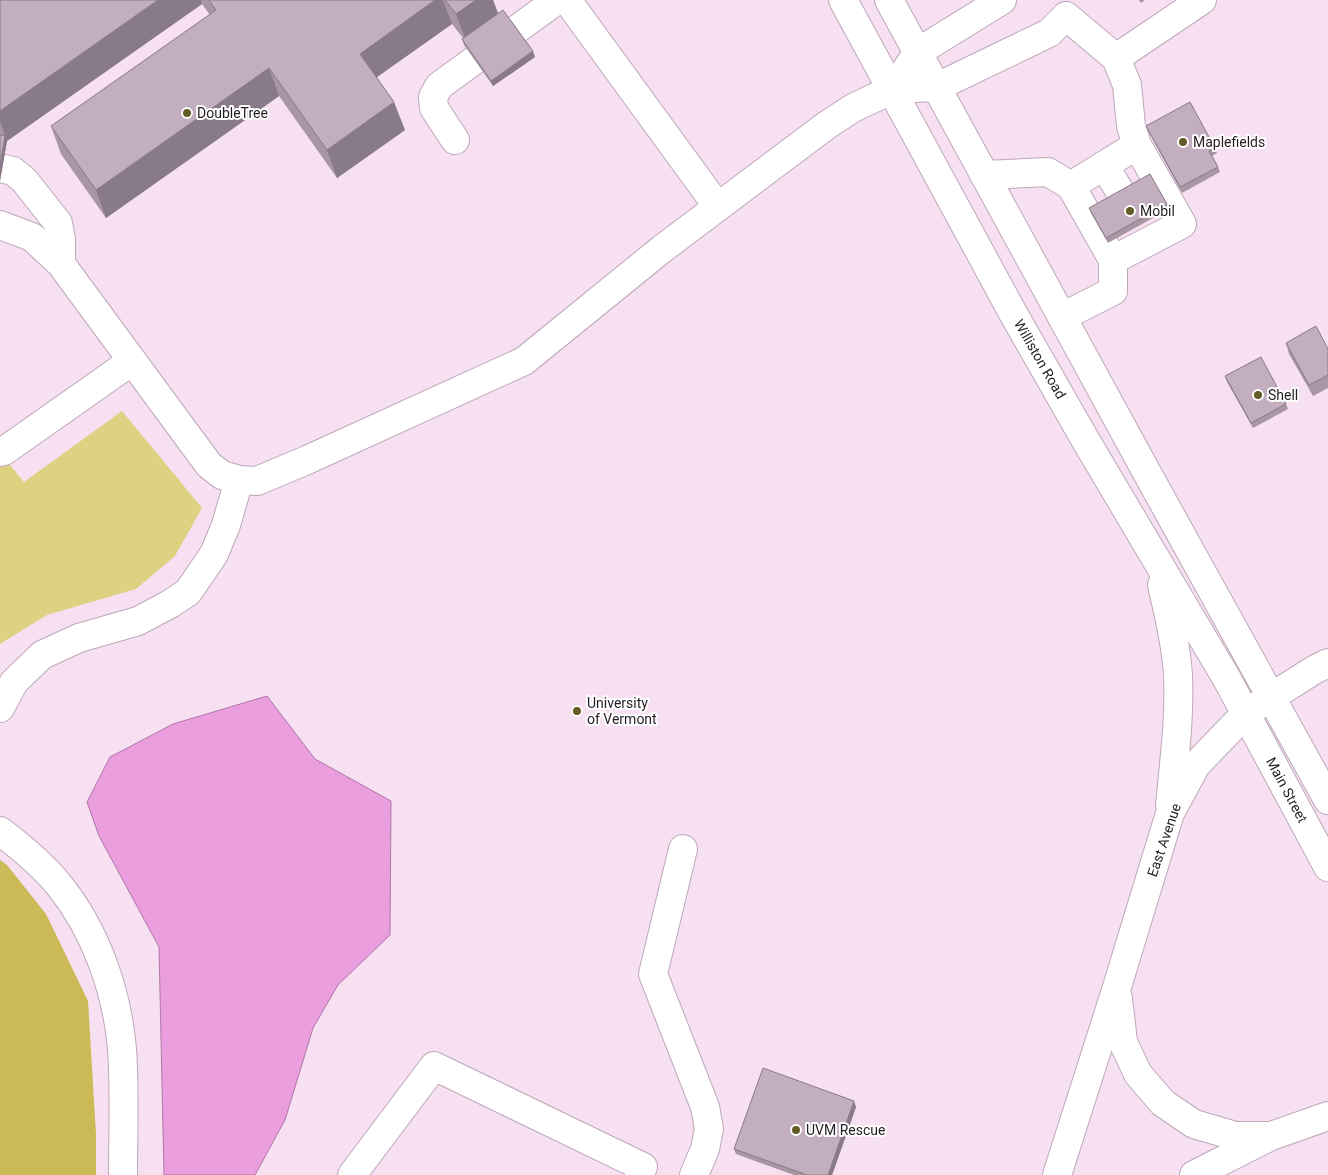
<svg xmlns="http://www.w3.org/2000/svg" width="1328" height="1175" viewBox="0 0 1328 1175" font-family="Roboto,sans-serif">
	<style>
		.green { fill: #ded182 }
		.forest { fill: #cbba56 }
		.water { fill: #ea9ede; stroke: #af77a6 }
		.lines { fill: none; stroke-linecap: round; stroke-linejoin: round }
		.minor-casing { stroke: #bda8b9; stroke-width: 30 }
		.major-casing { stroke: #bda8b9; stroke-width: 30 }
		.minor { stroke: #fff; stroke-width: 28 }
		.major { stroke: #fff; stroke-width: 28 }
		.wall { fill: #a896a4 }
		.shaded-wall { fill: #887a86 }
		.building { fill: #c3aebf; stroke: #887a86 }
		.poi-dot { fill: #645b28; stroke: #fff; stroke-width: 2 }
		.labels { text-anchor: middle; dominant-baseline: central; stroke-width: 4; stroke-linejoin: round; paint-order: stroke }
		.poi-label { font-size: 14px; fill: #241d23; stroke: #fff; text-anchor: start }
		.street-label { font-size: 14px; fill: #241d23; stroke: #fff }
	</style>
	<rect width="100%" height="100%" fill="#f6e0f2"/>
	<!-- green -->
	<path class="green" d="M122 411 202 508 175 556 136 589 47 615 0 644V467L10 465 24 482Z"/>
	<!-- forest -->
	<path class="forest" d="M0 860 7 865 46 914 88 1001 96 1134V1175H0Z"/>
	<!-- water -->
	<path class="water" d="M267 696 315 759 391 801 390 935 338 985 313 1028 285 1120 255 1175H164L159 947 99 836 87 802 110 757 173 724Z"/>
	<g class="lines">
		<defs>
			<path id="minor" d="M567 0 718 207
				M1116 58 1202 0
				M893 89 918 52 1002 0
				M455 140 434 108 433 97 439 86 557 0
				M1104 165 1122 195
				M0 168 13 171 24 180 58 223 61 239V264
				M984 175 1048 172 1071 186 1137 145 1182 224 1113 260V291L1062 317
				M1071 186 1113 260
				M0 225 32 237 61 264 209 465 222 475 239 480 257 481 307 460 524 361 662 249 827 125 853 108 893 89 937 87 1049 33 1066 16 1116 58 1127 85 1131 126 1137 145
				M0 452 4 451 132 361
				M0 708 14 682 42 655 79 638 138 621 170 604 188 592 214 554 226 525 239 480
				M0 831C21 847 42 864 59 885 96 931 117 991 122 1049 125 1091 123 1133 123 1175
				M683 849 653 974 705 1107 709 1129 705 1149 694 1175
				M352 1175 434 1066 643 1167 639 1175"/>
			<path id="major" d="M843 0 1014 315 1086 441 1227 679 1328 867
				M889 0 1146 471 1328 800
				M1162 585C1169 615 1176 645 1178 675 1180 718 1174 762 1170 805
				M1118 998 1123 1042 1138 1074 1163 1103 1194 1124 1235 1136H1271
				M1057 1175 1117 987 1170 813 1196 765 1246 713 1314 670 1328 663
				M1194 1175 1271 1136 1328 1116"/>
		</defs>
		<!-- minor casing -->
		<use href="#minor" class="minor-casing"/>
		<!-- major casing -->
		<use href="#major" class="major-casing"/>
		<!-- minor -->
		<use href="#minor" class="minor"/>
		<!-- major -->
		<use href="#major" class="major"/>
	</g>
	<!-- wall -->
	<path class="wall" d="M0 0H493L498 13 535 57 493 86 464 45 462 39 463 38 452 24 377 77 405 130 337 178 279 96 106 218 61 154 51 126 210 15 202 4 7 141 0 181Z
		M1139 0H1145L1141 3Z
		M1146 126 1215 148 1217 153 1212 156 1218 167 1220 172 1182 193 1148 131Z
		M1167 204 1169 209 1108 243 1091 213 1089 208Z
		M1286 343 1328 349V388L1313 396 1289 354Z
		M1225 376 1286 404 1288 409 1253 428 1227 382Z
		M856 1107 832 1175H794L736 1154 734 1149Z"/>
	<!-- shaded-wall -->
	<path class="shaded-wall" d="M158 0H201L202 4 7 141 0 181V165L5 136 0 121V111Z
		M435 0H443L452 24 370 82 360 54Z
		M476 0H493L500 19 467 43 456 14Z
		M533 51 535 57 493 86 491 81Z
		M269 68 279 96 106 218 96 190Z
		M394 102 405 130 337 178 327 150Z
		M854 1101 856 1107 832 1175H828Z"/>
	<!-- building -->
	<path class="building" d="M0 0H158L0 111Z
		M209 0H435L360 54 394 102 327 150 269 68 96 190 51 126 216 10Z
		M445 0H476L456 14Z
		M503 10 533 51 491 81 462 39Z
		M1190 102 1215 148 1209 151 1218 167 1180 187 1146 126Z
		M0 135 5 136 0 165Z
		M1150 174 1167 204 1106 238 1089 208Z
		M1316 326 1328 349V375L1309 385 1286 343Z
		M1261 357 1286 404 1251 423 1225 376Z
		M763 1068 854 1101 828 1175H807L734 1149Z"/>
	<!-- markers -->
	<g class="poi-dot">
		<circle cx="187" cy="113" r="5"/>
		<circle cx="1183" cy="142" r="5"/>
		<circle cx="1130" cy="211" r="5"/>
		<circle cx="1258" cy="395" r="5"/>
		<circle cx="577" cy="711" r="5"/>
		<circle cx="796" cy="1130" r="5"/>
	</g>
	<g class="labels">
		<!-- poi labels -->
		<g class="poi-label">
			<text x="197" y="113">DoubleTree</text>
			<text x="1193" y="142">Maplefields</text>
			<text x="1140" y="211">Mobil</text>
			<text x="1268" y="395">Shell</text>
			<text x="587" y="703">University<tspan x="587" dy="16">of Vermont</tspan></text>
			<text x="806" y="1130">UVM Rescue</text>
		</g>
		<!-- street labels -->
		<g class="street-label">
			<text transform="translate(1040 359) rotate(60)">Williston Road</text>
			<text transform="translate(1287 790) rotate(62)">Main Street</text>
			<text transform="translate(1164 840) rotate(-71)">East Avenue</text>
		</g>
	</g>
</svg>
